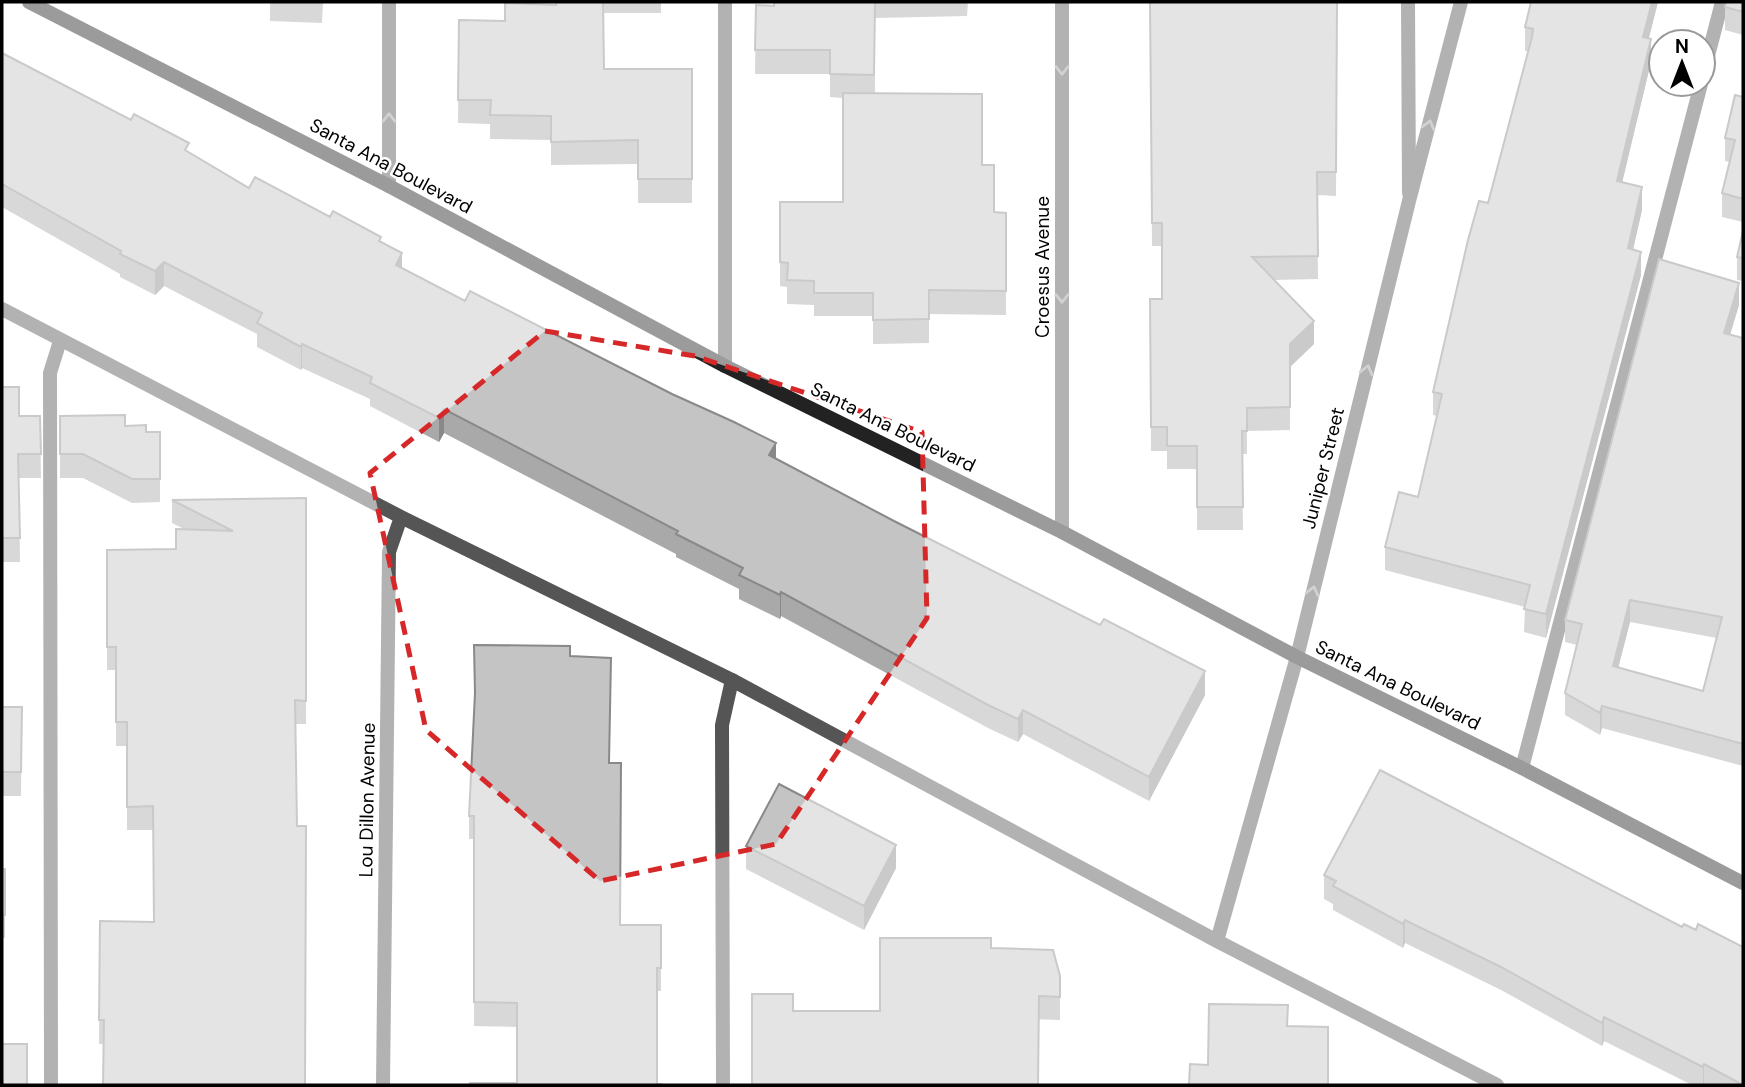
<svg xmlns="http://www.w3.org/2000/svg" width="1745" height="1087" viewBox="0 0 1745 1087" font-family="'DM Sans',sans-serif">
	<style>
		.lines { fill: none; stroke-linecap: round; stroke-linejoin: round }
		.lane { stroke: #555; stroke-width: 14 }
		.street { stroke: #555; stroke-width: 14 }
		.secondary { stroke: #222; stroke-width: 14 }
		.wall { fill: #a9a9a9; fill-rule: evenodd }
		.shaded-wall { fill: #898989 }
		.building { fill: #c4c4c4; stroke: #898989; stroke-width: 2; fill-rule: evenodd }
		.oneway { stroke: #999 }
		.marked { fill: none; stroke: #d62828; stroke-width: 5; stroke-dasharray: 14 9; stroke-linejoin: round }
		.labels { text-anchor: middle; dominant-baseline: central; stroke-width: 5; stroke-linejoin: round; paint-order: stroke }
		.street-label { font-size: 19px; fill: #000; stroke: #fff }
	</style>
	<rect width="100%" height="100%" fill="#fff"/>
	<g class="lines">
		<!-- lane -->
		<path class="lane" d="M725 2V366
			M1408 2 1409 193
			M1703 75 1722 2
			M1522 768 1701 84
			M51 1085 50 373 60 341
			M723 1085 722 725 732 680"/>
		<!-- street -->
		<path class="street" d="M1062 2V532
			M389 186V2
			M2 309 401 517 732 680 1217 941 1497 1085
			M1217 941 1297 657 1409 201 1461 2
			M383 1085 389 552 401 517"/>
		<!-- secondary -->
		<path class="secondary" d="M29 2 389 186 725 366 1062 532 1297 657 1522 768 1743 883"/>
	</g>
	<!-- wall -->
	<path class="wall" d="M270 2H323L322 23 270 21Z
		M556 2H661V13H603L604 69H692V203H638V164L551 165V140L490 139V124L458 123 459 20 505 21 556 5Z
		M774 2H968L967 16 875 18V93L982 165 994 212 1006 213V315L929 314V343L873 344V316H814V305L787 304V287L780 286V202H843V98L830 97V74H755L756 5 774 6Z
		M1150 2H1337L1336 196 1317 195 1318 279 1274 280 1314 344 1290 367V430L1247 431V454H1242L1243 530H1197V469H1167V451H1151L1150 299H1162V246H1152Z
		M1531 2H1658L1649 38 1651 62 1622 182 1642 210 1633 250 1641 275 1546 638 1524 632 1525 607 1385 570V547L1418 497 1437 416 1433 415V392L1488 203 1528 51H1525V27Z
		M1743 2V35L1725 30V7Z
		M2 37V53L189 153 249 188 330 217 381 242 402 268 776 458 1205 695 1149 801 1023 734 1018 742 988 728 781 616 780 619 739 599V589L676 557V554L444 433 439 442 370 406V399L302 368 301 370 257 347V334L164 286 155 295 120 277V274L2 207Z
		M1743 97V222L1722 217V193L1730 162 1725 161V138Z
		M1743 231V281L1737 280V257Z
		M1739 305 1730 334 1743 338V766L1602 728 1600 735 1565 715V693L1577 645 1565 642V620ZM1630 622 1717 638 1703 691 1618 668Z
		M2 387 19 416H40L41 478H19L20 562H2Z
		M60 416 125 426 146 432H160V502L132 503 83 478H60Z
		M306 498V724H295L104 1044H99L100 921 154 922 153 830H127V746H116V670H107V550L176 549 184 529 172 523V500Z
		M474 645 570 656 610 763 620 925H661V991H657L517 1083V1027L474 1026V839H469V816L475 702Z
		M2 707H22L21 796H2Z
		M1380 770 1743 1085H1692L1604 1041 1602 1046 1501 990 1405 943 1403 948 1333 910V904L1324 899V875Z
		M746 846 896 868 864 930 746 869Z
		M2 869H5V938H2Z
		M991 948 1060 976V1020L793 1011H880Z"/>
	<!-- shaded-wall -->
	<path class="shaded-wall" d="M1652 2H1658L1643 60V37Z
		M1651 39V62L1617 204V181Z
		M1642 187V210L1628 271V248Z
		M1641 252V275L1546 638V614Z
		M402 253V277L396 265Z
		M164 262V286L155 295V271Z
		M1739 283V305L1724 355V333Z
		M1314 321V344L1290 367V344Z
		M302 344V368L301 370V347Z
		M444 409V433L439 442V418Z
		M776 443V466L769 455Z
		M781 592V616L780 619V595Z
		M1630 600V622L1613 688V666Z
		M1205 671V695L1149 801V777Z
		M1602 706V728L1600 735V713Z
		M1023 710V734L1018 742V719Z
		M896 845V868L864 930V906Z
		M1405 920V943L1403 948V924Z
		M1604 1017V1041L1602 1046V1023Z
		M1704 1064V1085H1703V1067Z"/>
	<!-- building -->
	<path class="building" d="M556 2H603L604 69H692V179H638V140L551 142V116L490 115 491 100H458L459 20 505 21V3L556 5Z
		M774 2H875L874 75 830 74V50H755L756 5 774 6Z
		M1150 2H1337L1336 172H1317L1318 256 1252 257 1314 321 1290 344V407L1247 408V431H1242L1243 507H1197V446H1167V427H1151L1150 299H1162V223H1152Z
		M1531 2H1652L1643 37 1651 39 1617 181 1642 187 1628 248 1641 252 1546 614 1524 609 1530 585 1385 547 1399 492 1418 497 1442 394 1433 392 1468 240 1479 201 1488 203 1532 37 1533 29 1525 27Z
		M1726 2H1743V12L1725 7Z
		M2 53 131 120 134 114 189 143 185 150 249 188 255 177 330 217 333 211 381 237 379 241 402 253 396 265 465 301 470 291 672 394 734 422 776 443 769 455 894 521 1100 625 1104 619 1205 671 1149 777 1023 710 1018 719 988 705 781 592 780 595 739 575 743 568 676 534 678 531 444 409 439 418 370 383 372 377 302 344 301 347 257 323 262 313 164 262 155 271 120 254 121 251 2 184Z
		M843 93 982 94V165H994V212L1006 213V291L929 290V319L873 320V293H814V281L787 280 788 263 780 262V202H843Z
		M1735 95 1743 97V199L1722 193 1735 140 1725 138Z
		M1743 231V258L1737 257Z
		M1659 259 1739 283 1724 333 1743 338V744L1602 706 1600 713 1565 693 1582 624 1565 620ZM1630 600 1722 617 1703 691 1613 666Z
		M2 387H19V416H40L41 454H18L20 538H2Z
		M125 415V426L146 425V432H160V479H132L83 454H60V416Z
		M306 498V701L295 700 297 826H306L305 1085H103L104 1020H99L100 921 154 922 153 806 127 807V722H116V647H107V550L176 549V529L233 531 172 500Z
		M474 645 570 646V656L611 658 609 763H621L620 925H661V968H657V1084H661V1085H470V1083H517V1003L474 1002V816H469L475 693Z
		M2 707H22L21 772H2Z
		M1380 770 1682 927 1684 924 1696 930 1698 924 1743 947V1085L1704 1064 1703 1067 1604 1017 1602 1023 1501 967 1405 920 1403 924 1333 886 1336 881 1324 875Z
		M779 784 896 845 864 906 746 846Z
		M2 869H5V915H2Z
		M880 938H991V948L1053 950 1060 976V997L1039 996 1038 1085H752V994H793V1011H880Z
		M1209 1004 1288 1005 1287 1026 1328 1027V1085H1189L1190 1064 1208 1065Z
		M2 1044H27V1085H2Z"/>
	<!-- one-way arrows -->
	<defs><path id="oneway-chevron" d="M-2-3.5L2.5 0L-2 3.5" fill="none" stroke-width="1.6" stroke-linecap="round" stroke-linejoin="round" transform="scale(1.75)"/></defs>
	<g class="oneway">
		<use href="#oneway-chevron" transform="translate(1062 70) rotate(90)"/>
		<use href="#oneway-chevron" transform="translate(389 118) rotate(-90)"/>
		<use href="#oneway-chevron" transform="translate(1429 125) rotate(-75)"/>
		<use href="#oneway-chevron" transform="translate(1062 298) rotate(90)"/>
		<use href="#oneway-chevron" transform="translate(1367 370) rotate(-76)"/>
		<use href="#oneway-chevron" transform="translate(1313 591) rotate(-76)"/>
	</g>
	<!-- marked area -->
	<path d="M0 0H1745V1087H0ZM545 331 695 356 922 432 927 618 776 844 600 881 426 730 370 473Z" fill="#fff" fill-opacity=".55" fill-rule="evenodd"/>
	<path class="marked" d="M545 331 695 356 922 432 927 618 776 844 600 881 426 730 370 473Z"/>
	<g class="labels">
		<!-- street labels -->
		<g class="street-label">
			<text transform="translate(391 166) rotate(28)">Santa Ana Boulevard</text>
			<text transform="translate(1042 267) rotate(-90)">Croesus Avenue</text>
			<text transform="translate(893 427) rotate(26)">Santa Ana Boulevard</text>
			<text transform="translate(1323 468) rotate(-76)">Juniper Street</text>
			<text transform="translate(1398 685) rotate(26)">Santa Ana Boulevard</text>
			<text transform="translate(367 800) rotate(-89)">Lou Dillon Avenue</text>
		</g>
	</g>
	<!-- border -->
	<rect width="1745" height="1087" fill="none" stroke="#000000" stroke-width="7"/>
	<!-- north arrow -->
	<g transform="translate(1682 63)"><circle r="33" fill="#ffffff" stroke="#999999" stroke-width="2"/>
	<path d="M0-5L12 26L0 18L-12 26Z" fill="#000000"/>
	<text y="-10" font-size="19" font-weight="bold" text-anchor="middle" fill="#000000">N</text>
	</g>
</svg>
